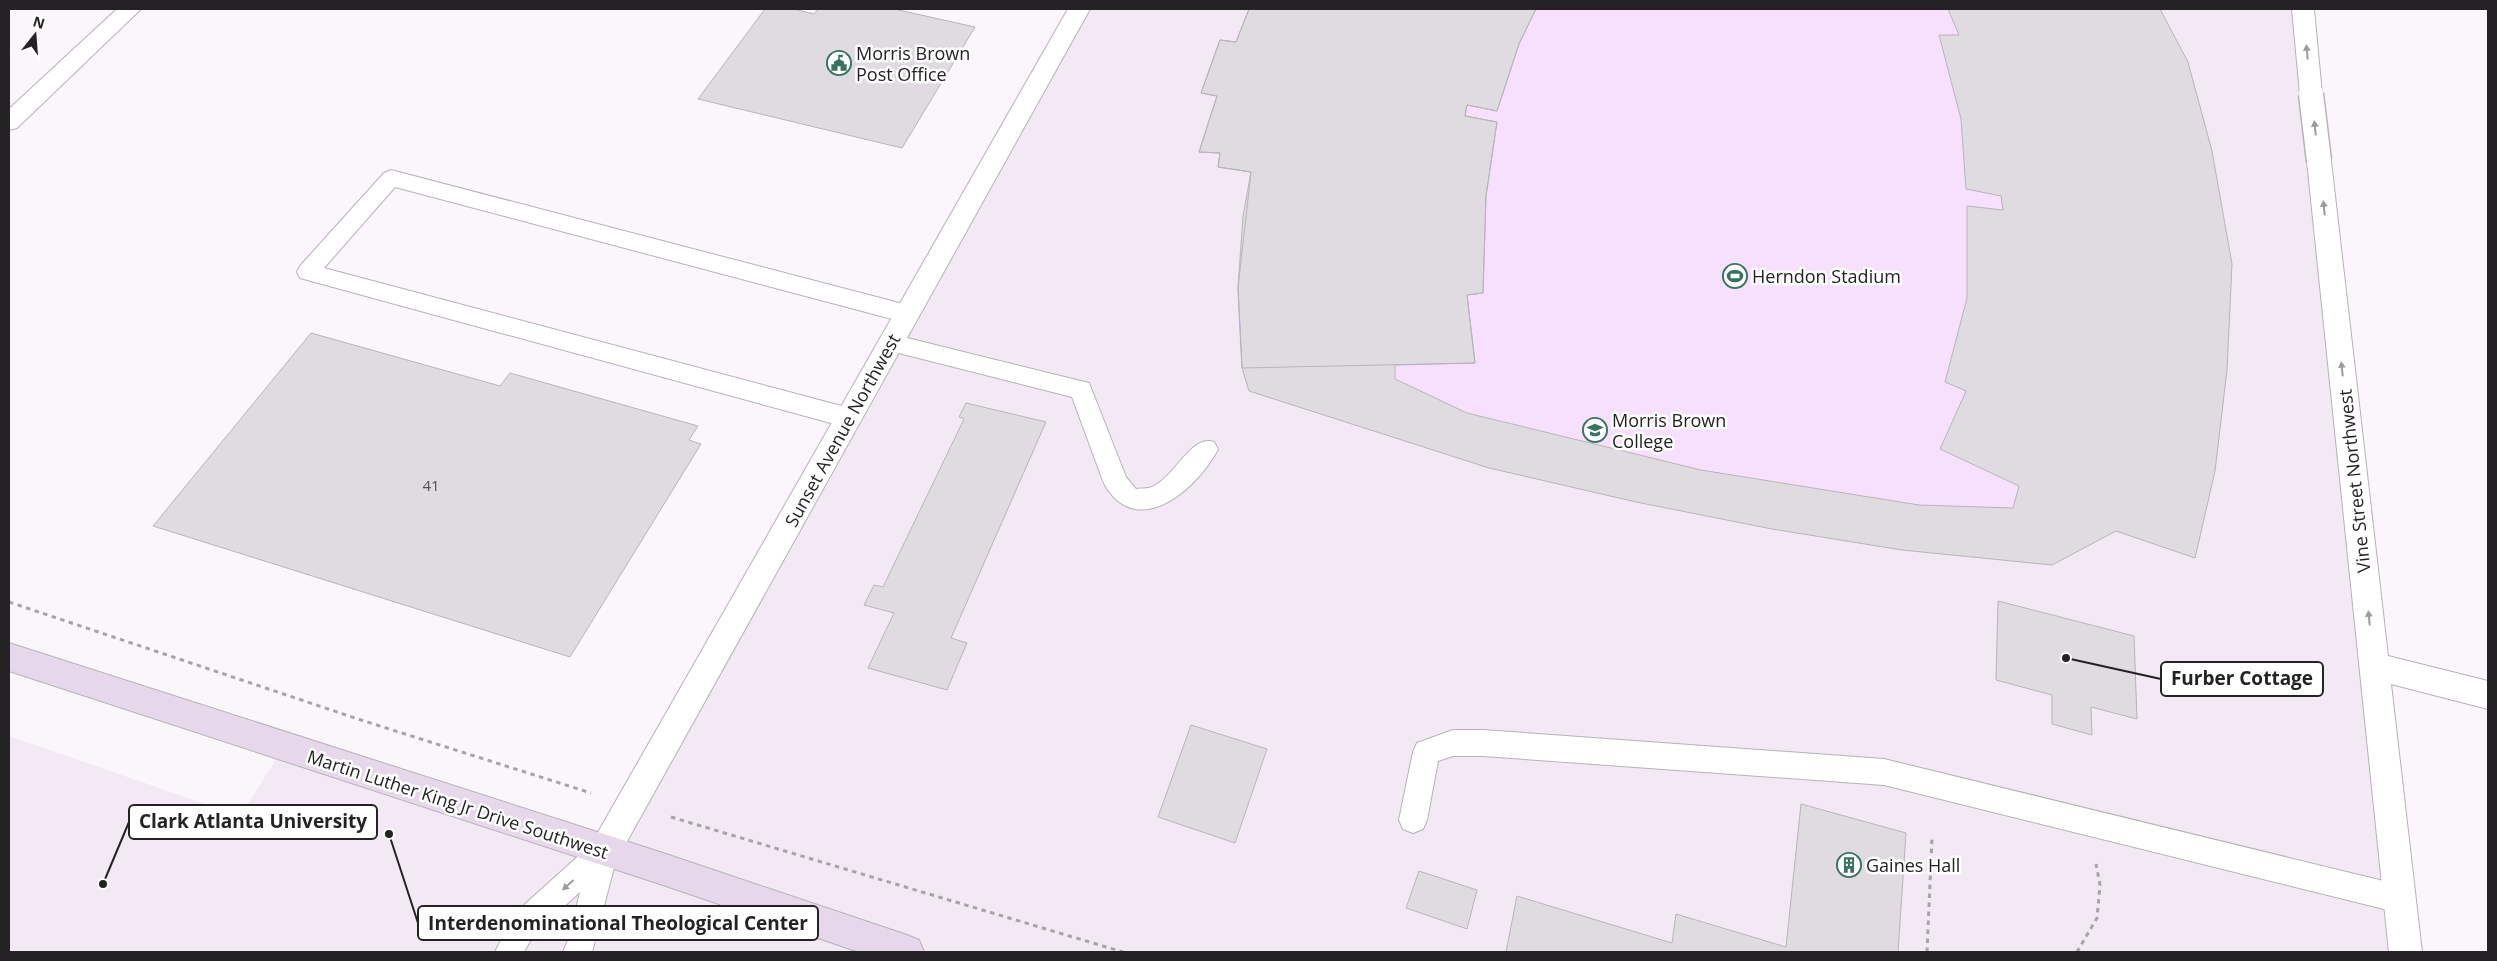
<svg xmlns="http://www.w3.org/2000/svg" width="2497" height="961" viewBox="0 0 2497 961" font-family="'Open Sans',sans-serif">
	<style>
		.built { fill: #f2e9f4 }
		.green { fill: #f7e0fe }
		.building { fill: #dfdbe0; stroke: #b8b4b9 }
		.lines { fill: none; stroke-linecap: round; stroke-linejoin: round }
		.lane-casing { stroke: #b6b2b7; stroke-width: 2 }
		.street-casing { stroke: #b6b2b7; stroke-width: 2 }
		.secondary-casing { stroke: #b6b2b7; stroke-width: 2 }
		.path { stroke: #a7a4a8; stroke-width: 3; stroke-dasharray: 4.5 4.5; stroke-linecap: butt }
		.lane { fill: #fff; fill-rule: evenodd }
		.street { fill: #fff; fill-rule: evenodd }
		.secondary { fill: #e6d7ea; fill-rule: evenodd }
		.street-bridge-casing { stroke: #b6b2b7; stroke-width: 27; stroke-linecap: butt }
		.street-bridge { stroke: #fff; stroke-width: 24 }
		.oneway { fill: #9c9c9c }
		.labels { text-anchor: middle; dominant-baseline: central; stroke-width: 5; stroke-linejoin: round; paint-order: stroke }
		.number-label { font-size: 15px; fill: #535053 }
		.poi-label { font-size: 18px; fill: #242224; stroke: #fff; text-anchor: start }
		.street-label { font-size: 18px; fill: #242224; stroke: #fff }
		.leader { fill: none; stroke: #242224; stroke-width: 2 }
		.callout-dot { fill: #242224; stroke: #fff; stroke-width: 2 }
		.callout { fill: #fff; stroke: #242224; stroke-width: 2 }
		.callout-label { font-size: 19px; text-anchor: middle; font-weight: bold; fill: #242224 }
	</style>
	<rect width="100%" height="100%" fill="#faf6fb"/>
	<!-- built -->
	<path class="built" d="M1079 9H2304L2405 952H9V736L240 816 284 747 604 852Z"/>
	<!-- green -->
	<path class="green" d="M1249 9H2160L2188 62 2212 151 2232 264 2227 370 2215 471 2195 558 2116 531 2052 565 1902 550 1772 529 1636 502 1489 468 1249 391C1229 325 1238 240 1251 172L1218 167 1220 154 1199 152 1217 97 1201 93 1220 40 1236 42Z"/>
	<!-- building -->
	<path class="building" d="M765 9H794L814 14 818 9H894L975 27 902 148 698 99Z
		M1249 9H1536L1519 44 1497 111 1467 105 1465 116 1497 122 1486 196 1483 293 1467 295 1475 363 1242 368 1238 288 1251 172 1218 167 1220 153 1199 152 1217 96 1201 93 1220 40 1236 42Z
		M1249 9H1536L1519 44 1497 111 1467 105 1465 116 1497 122 1486 196 1483 293 1467 295 1475 363 1395 365V379L1467 413 1701 470 1919 505 2013 508 2019 486 1940 449 1966 391 1945 382 1967 298V206L2003 210 2001 196 1966 189 1961 119 1939 35H1959L1948 9H2160L2188 62 2212 151 2232 264 2227 370 2215 471 2195 558 2116 531 2052 565 1902 550 1772 529 1636 502 1489 468 1249 391 1242 368 1238 288 1243 216 1251 172 1218 167 1220 153 1199 152 1217 96 1201 93 1220 40 1236 42Z
		M311 333 500 386 510 373 698 426 689 440 701 444 570 657 153 526Z
		M966 403 1046 422 951 638 967 643 947 690 868 668 894 613 864 605 874 585 883 587 964 419 959 417Z
		M1998 601 2134 636 2137 719 2091 707 2092 735 2052 724V695L1996 680Z
		M1191 725 1267 749 1235 843 1158 817Z
		M1801 804 1906 833 1898 952H1506L1517 896 1672 943 1676 914 1786 947Z
		M1419 871 1477 890 1467 929 1406 908Z"/>
	<g class="lines">
		<defs>
			<path id="lane" d="M391 170 907 305 915 308 918 314 915 320 907 323 395 187 324 268 849 408 857 411 861 418 857 425 849 428 300 278 297 272 300 266 384 173Z
				M891 334 1089 383 1126 477 1136 489C1141 488 1148 489 1152 487 1175 477 1191 434 1214 442L1218 449C1200 485 1142 539 1108 490 1102 482 1100 471 1096 462 1088 440 1080 419 1072 397L883 349 880 343 883 337Z
				M1453 730H1483L1884 759 2400 885 2410 889 2414 899 2410 909 2400 913 1884 785 1483 756H1453L1438 761 1427 820 1423 829 1413 833 1403 829 1399 820 1413 752 1417 743Z
				M604 838 614 842 618 852 592 952H563L569 938 580 892 534 934 524 952H495L514 914 594 842Z"/>
			<path id="street" d="M117 9H141L17 128 9 130V109Z
				M1068 9H1090L615 863 604 868 593 863 588 852 593 841Z
				M2292 9H2314L2322 94 2319 100 2311 102 2303 100 2300 94Z
				M2319 152 2327 155 2331 161 2388 656 2488 681V709L2391 684 2422 952H2389L2307 161 2311 155Z"/>
			<path id="secondary" d="M9 643 663 853 907 935 919 940 924 952H859L663 885 9 671Z"/>
		</defs>
		<!-- lane casing -->
		<use href="#lane" class="lane-casing"/>
		<!-- street casing -->
		<use href="#street" class="street-casing"/>
		<!-- secondary casing -->
		<use href="#secondary" class="secondary-casing"/>
		<!-- path -->
		<path class="path" d="M9 602 361 720 591 793
			M671 817 1123 952
			M1927 952 1932 838
			M2077 952 2097 918 2100 885 2096 864"/>
		<!-- lane -->
		<use href="#lane" class="lane"/>
		<!-- street -->
		<use href="#street" class="street"/>
		<!-- secondary -->
		<use href="#secondary" class="secondary"/>
		<defs>
			<path id="street-bridge" d="M2311 94 2319 161"/>
		</defs>
		<!-- street-bridge casing -->
		<use href="#street-bridge" class="street-bridge-casing"/>
		<!-- street-bridge -->
		<use href="#street-bridge" class="street-bridge"/>
	</g>
	<!-- one-way arrows -->
	<defs><path id="oneway-solid" d="M-6-.8H1V-3.2L6.5 0L1 3.2V.8H-6Z" transform="scale(1.25)"/></defs>
	<g class="oneway">
		<use href="#oneway-solid" transform="translate(2307 52) rotate(-95)"/>
		<use href="#oneway-solid" transform="translate(2315 128) rotate(-96)"/>
		<use href="#oneway-solid" transform="translate(2324 208) rotate(-96)"/>
		<use href="#oneway-solid" transform="translate(2342 369) rotate(-96)"/>
		<use href="#oneway-solid" transform="translate(2369 618) rotate(-96)"/>
		<use href="#oneway-solid" transform="translate(568 885) rotate(138)"/>
	</g>
	<!-- icons -->
	<defs>
		<symbol id="civic-ring" viewBox="-11 -11 22 22"><circle r="9.5" fill="#fff" stroke="#37735e" stroke-width="1.5"/><path d="M-.6-6.5H3V-4.5H.6V-3L4-1V1h2V6H-6V1h2V-1L-.6-3ZM-1.2 2.5V6h2.4V2.5Z" fill="#37735e"/></symbol>
		<symbol id="stadium-ring" viewBox="-11 -11 22 22"><circle r="9.5" fill="#fff" stroke="#37735e" stroke-width="1.5"/><path d="M0-5a6.5 5 0 1 0 0 10a6.5 5 0 1 0 0-10ZM-3.5-1.8h7v3.6h-7Z" fill="#37735e"/></symbol>
		<symbol id="university-ring" viewBox="-11 -11 22 22"><circle r="9.5" fill="#fff" stroke="#37735e" stroke-width="1.5"/><path d="M0-5L7-2L0 1L-7-2ZM-4 1L0 2.5L4 1V4Q0 6-4 4Z" fill="#37735e"/></symbol>
		<symbol id="building-ring" viewBox="-11 -11 22 22"><circle r="9.5" fill="#fff" stroke="#37735e" stroke-width="1.5"/><path d="M-4-6H4V6H1V3H-1V6H-4ZM-2.5-4.3h1.7v1.8h-1.7ZM.8-4.3h1.7v1.8H.8ZM-2.5-1h1.7V.8h-1.7ZM.8-1h1.7V.8H.8Z" fill="#37735e"/></symbol>
	</defs>
	<g fill-rule="evenodd">
		<use href="#civic-ring" x="825" y="49" width="28" height="28"/>
		<use href="#stadium-ring" x="1721" y="262" width="28" height="28"/>
		<use href="#university-ring" x="1581" y="416" width="28" height="28"/>
		<use href="#building-ring" x="1835" y="851" width="28" height="28"/>
	</g>
	<g class="labels">
		<!-- number labels -->
		<g class="number-label">
			<text x="431" y="485">41</text>
		</g>
		<!-- poi labels -->
		<g class="poi-label">
			<text x="856" y="53">Morris Brown<tspan x="856" dy="21">Post Office</tspan></text>
			<text x="1752" y="276">Herndon Stadium</text>
			<text x="1612" y="420">Morris Brown<tspan x="1612" dy="21">College</tspan></text>
			<text x="1866" y="865">Gaines Hall</text>
		</g>
		<!-- street labels -->
		<g class="street-label">
			<text transform="translate(842 430) rotate(-61)">Sunset Avenue Northwest</text>
			<text transform="translate(2354 481) rotate(-96)">Vine Street Northwest</text>
			<text transform="translate(458 804) rotate(18)">Martin Luther King Jr Drive Southwest</text>
		</g>
	</g>
	<!-- callouts -->
	<path class="leader" d="M2066 658L2161 679M103 884L129 822M389 834L418 923"/>
	<g class="callout-dot">
		<circle cx="2066" cy="658" r="5"/>
		<circle cx="103" cy="884" r="5"/>
		<circle cx="389" cy="834" r="5"/>
	</g>
	<g class="callout">
		<rect x="2161" y="662" width="162" height="34" rx="5"/>
		<rect x="129" y="805" width="248" height="34" rx="5"/>
		<rect x="418" y="906" width="400" height="34" rx="5"/>
	</g>
	<g class="callout-label">
		<text x="2242" y="685">Furber Cottage</text>
		<text x="253" y="828">Clark Atlanta University</text>
		<text x="618" y="930">Interdenominational Theological Center</text>
	</g>
	<!-- border -->
	<rect width="2497" height="961" fill="none" stroke="#242224" stroke-width="20"/>
	<!-- north arrow -->
	<g transform="translate(35 35) rotate(17)" stroke="#ffffff" stroke-width="4" paint-order="stroke">
	<path d="M0-4L9 19L0 12L-9 19Z" fill="#242224"/>
	<text y="-8" font-size="14" font-weight="bold" text-anchor="middle" fill="#242224">N</text>
	</g>
</svg>
